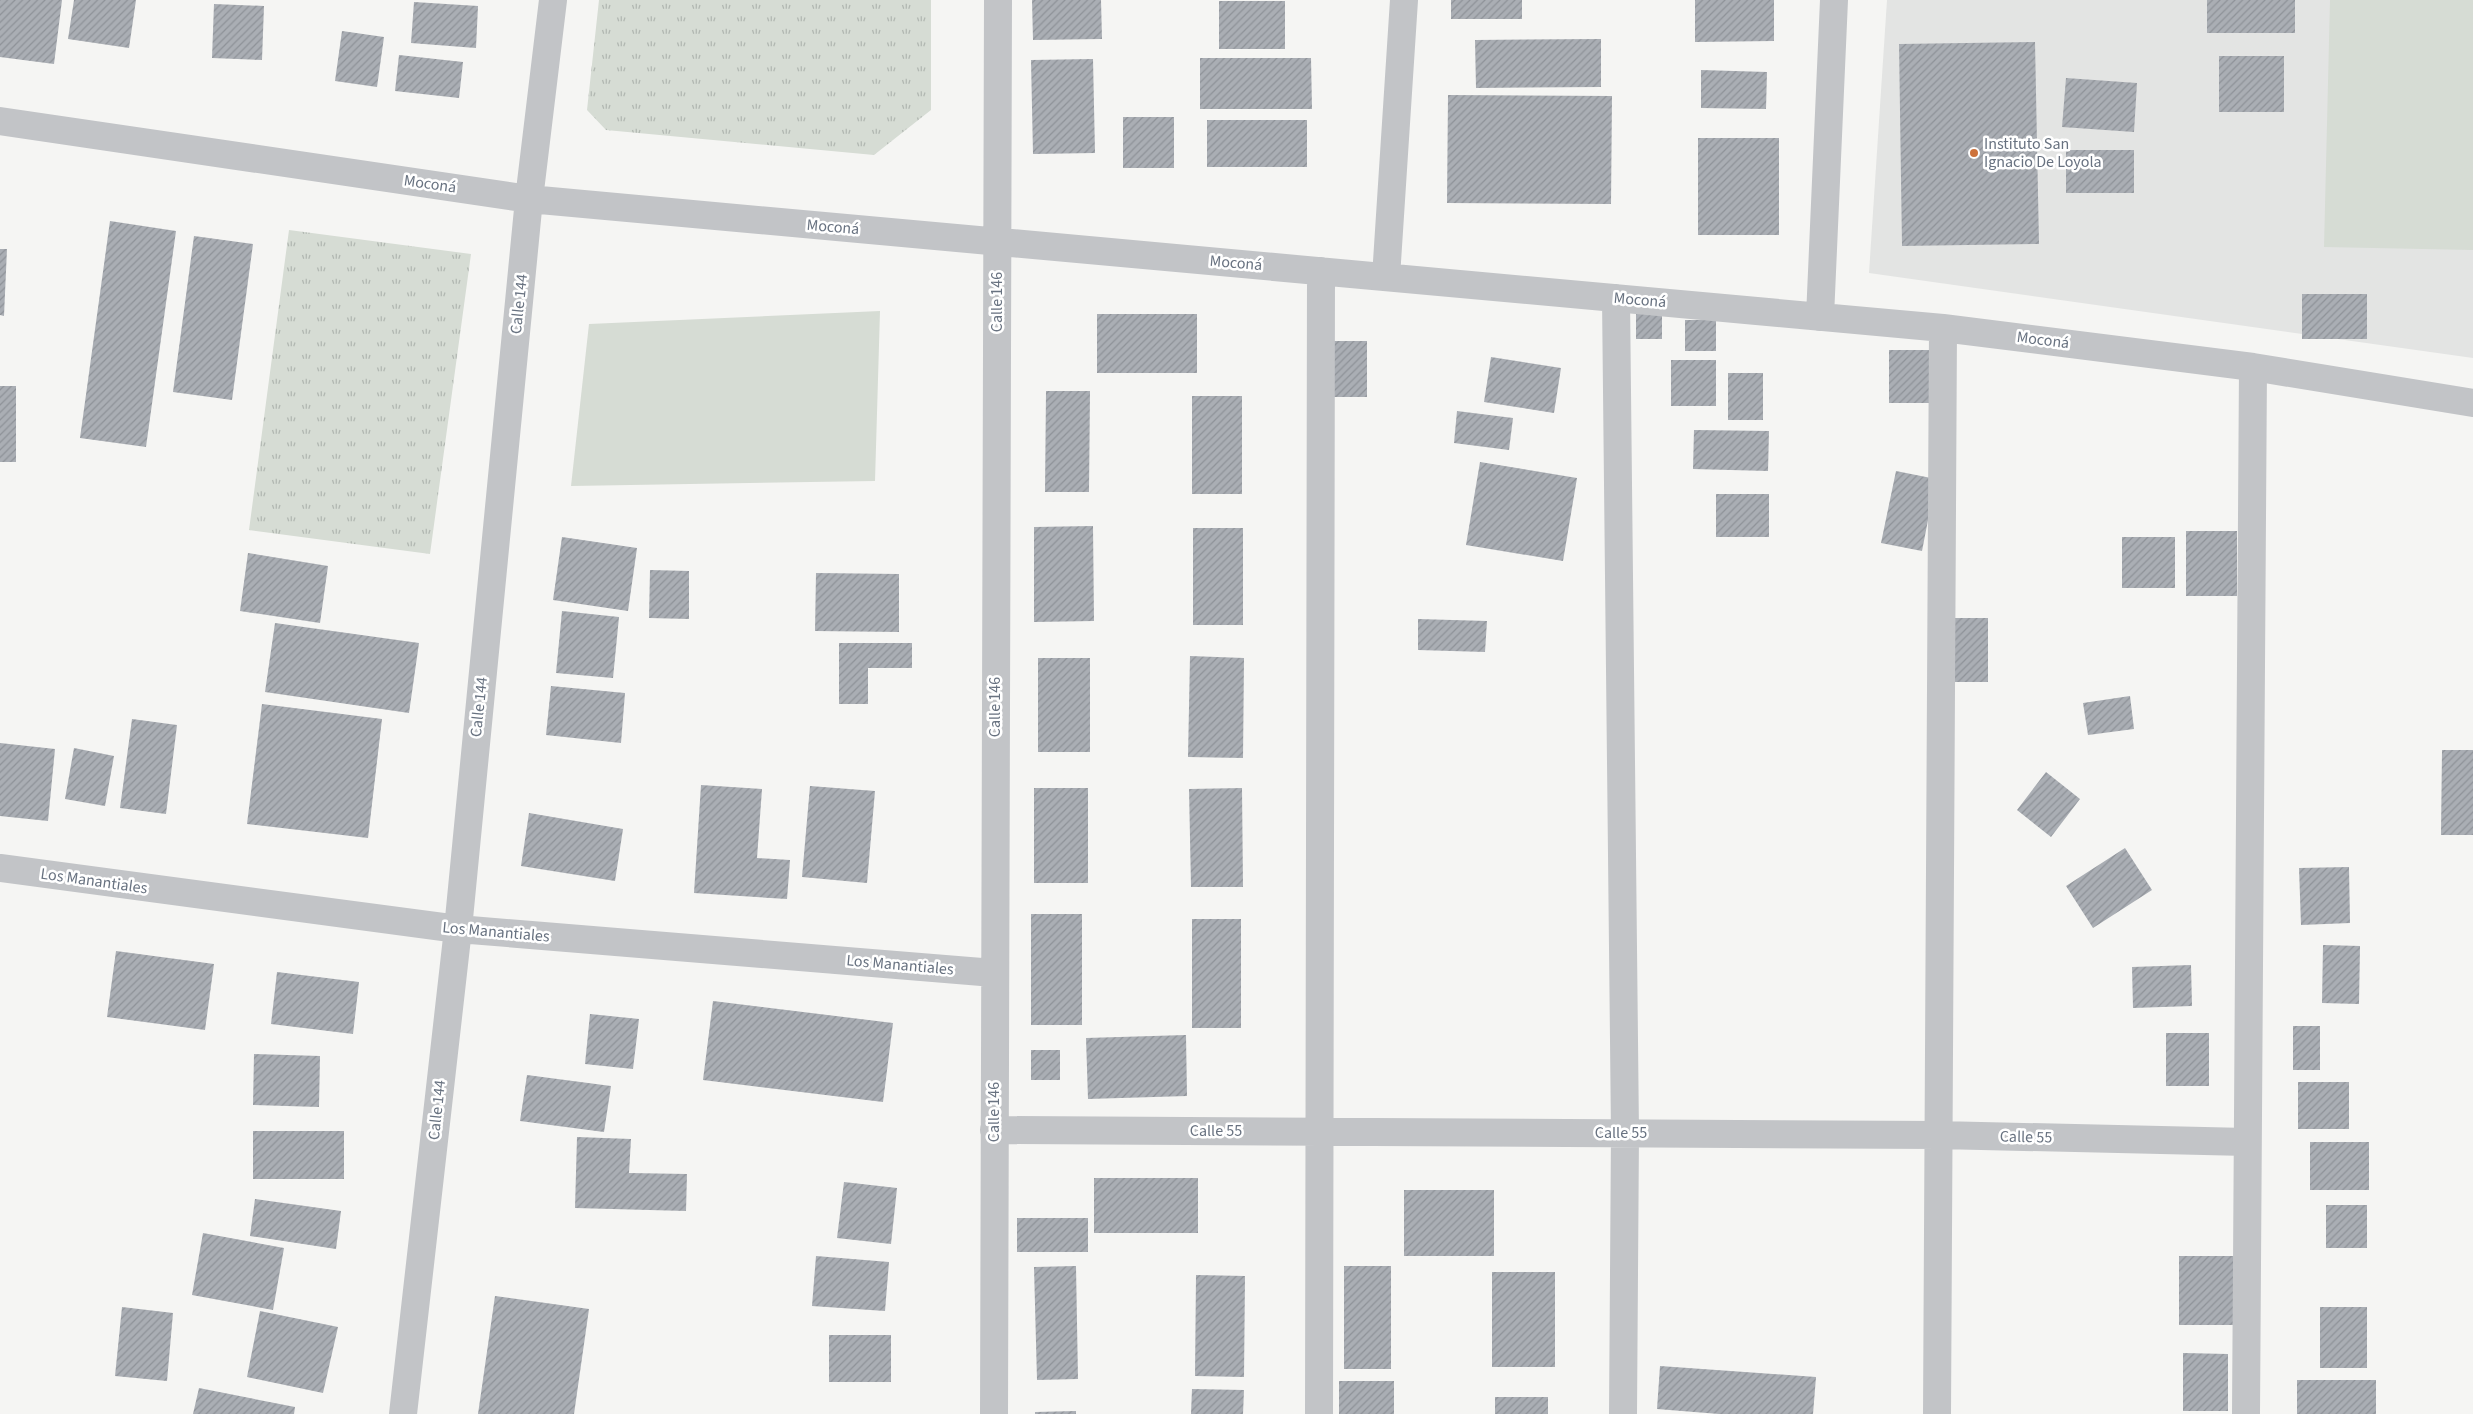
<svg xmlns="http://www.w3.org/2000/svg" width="2473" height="1414" viewBox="0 0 2473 1414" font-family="'Source Sans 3',sans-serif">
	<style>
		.built { fill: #e3e4e3 }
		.green { fill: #d6dcd4 }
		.park { fill: url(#park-tufts) }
		.building { fill: url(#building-hatch) }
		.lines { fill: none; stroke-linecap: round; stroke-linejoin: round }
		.minor { stroke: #c2c4c7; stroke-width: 28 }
		.poi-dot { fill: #cd723b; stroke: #fff; stroke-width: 2 }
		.labels { text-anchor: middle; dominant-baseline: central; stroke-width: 5; stroke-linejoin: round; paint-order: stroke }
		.poi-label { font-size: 16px; fill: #687280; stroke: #fff; text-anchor: start }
		.street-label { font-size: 16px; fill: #687280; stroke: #fff }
	</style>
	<defs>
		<pattern id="park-tufts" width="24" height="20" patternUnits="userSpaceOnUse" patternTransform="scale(1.25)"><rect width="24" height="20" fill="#d6dcd4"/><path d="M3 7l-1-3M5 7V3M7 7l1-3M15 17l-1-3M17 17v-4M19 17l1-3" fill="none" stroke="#b1b7b1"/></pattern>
		<pattern id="building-hatch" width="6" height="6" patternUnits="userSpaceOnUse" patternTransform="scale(1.25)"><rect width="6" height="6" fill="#aaaeb4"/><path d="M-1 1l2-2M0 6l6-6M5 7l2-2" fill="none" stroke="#8e9298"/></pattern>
	</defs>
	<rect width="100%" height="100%" fill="#f5f5f3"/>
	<!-- built -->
	<path class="built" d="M1887 0H2473V358L1869 273Z"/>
	<!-- green -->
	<path class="green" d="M2330 0H2473V250L2324 247Z
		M880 311 875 481 571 486 589 324Z"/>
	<!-- park -->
	<path class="park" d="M599 0H931V110L874 155 606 130 587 110Z
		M289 230 471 254 430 554 249 530Z"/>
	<!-- building -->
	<path class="building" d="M0 0H62L54 64 0 57Z
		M74 0H136L129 48 68 39Z
		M1032 0H1101L1102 39 1033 40Z
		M1451 0H1522V19H1451Z
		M1695 0H1774V41L1695 42Z
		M2207 0H2295V33H2207Z
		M1219 1H1285V49H1219Z
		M414 2 478 6 476 48 411 43Z
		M214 4 264 6 262 60 212 58Z
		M342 31 384 37 377 87 335 81Z
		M1601 39V87L1476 88 1475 40Z
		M2035 42 2039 244 1902 246 1899 44Z
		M399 55 463 62 459 98 395 91Z
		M2219 56H2284V112H2219Z
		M1200 58H1311L1312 109H1200Z
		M1093 59 1095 153 1033 154 1031 60Z
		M1701 70 1767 72 1766 109 1701 108Z
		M2066 78 2137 83 2134 132 2062 127Z
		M1448 95 1612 96 1611 204 1447 203Z
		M1123 117H1174V168H1123Z
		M1207 120H1307V167H1207Z
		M1698 138H1779V235H1698Z
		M2066 150H2134V193H2066Z
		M110 221 176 231 146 447 80 438Z
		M194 236 253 244 232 400 173 392Z
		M0 249H7L4 316 0 315Z
		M2302 294H2367V339H2302Z
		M1636 307H1662V339H1636Z
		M1097 314H1197V373H1097Z
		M1685 320H1716V351H1685Z
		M1332 341H1367V397H1332Z
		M1889 350H1930V403H1889Z
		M1491 357 1561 368 1554 413 1484 402Z
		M1671 360H1716V406H1671Z
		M1728 373H1763V420H1728Z
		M0 386H16V462H0Z
		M1046 391H1090L1089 492H1045Z
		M1192 396H1242V494H1192Z
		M1457 411 1513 418 1509 450 1454 443Z
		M1694 430 1769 431 1768 471 1693 469Z
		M1480 462 1577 478 1563 561 1466 545Z
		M1896 471 1936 479 1922 551 1881 543Z
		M1716 494H1769V537H1716Z
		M1093 526 1094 621 1034 622V527Z
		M1193 528H1243V625H1193Z
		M2186 531H2237V596H2186Z
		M562 537 637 548 628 611 553 600Z
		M2122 537H2175V588H2122Z
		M248 553 328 566 320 623 240 611Z
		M650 570 689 571V619L649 618Z
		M816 573 899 574V632L815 631Z
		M562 611 619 617 613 678 556 673Z
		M1951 618H1988V682H1951Z
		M1418 619 1487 621 1485 652 1418 650Z
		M275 623 419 643 409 713 265 692Z
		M839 643H912V668H868V704H839Z
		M1190 656 1244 658 1243 758 1188 757Z
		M1038 658H1090V752H1038Z
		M551 686 625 693 621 743 546 735Z
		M2130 696 2134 729 2088 735 2083 703Z
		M262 704 382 719 368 838 247 824Z
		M132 719 177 725 166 814 120 808Z
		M0 743 55 749 48 821 0 816Z
		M74 748 114 756 105 806 65 799Z
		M2442 750H2473V835H2441Z
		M2046 772 2080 799 2051 837 2017 810Z
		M701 785 762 789 757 858 790 860 787 899 694 893Z
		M810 786 875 791 867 883 802 877Z
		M1034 788H1088V883H1034Z
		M1242 788 1243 887H1191L1189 789Z
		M529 813 623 829 615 881 521 866Z
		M2125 848 2152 890 2093 928 2066 886Z
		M2349 867 2350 923 2301 925 2299 868Z
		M1031 914H1082V1025H1031Z
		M1192 919H1241V1028H1192Z
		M2323 945 2360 946 2359 1004 2322 1003Z
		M116 951 214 964 205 1030 107 1017Z
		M2191 965 2192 1006 2133 1008 2132 967Z
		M277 972 359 982 353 1034 271 1024Z
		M713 1001 893 1023 883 1102 703 1080Z
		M590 1014 639 1019 633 1069 585 1064Z
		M2293 1026H2320V1070H2293Z
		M2166 1033H2209V1086H2166Z
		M1186 1035 1187 1096 1088 1099 1086 1038Z
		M1031 1050H1060V1080H1031Z
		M254 1054 320 1056 319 1107 253 1105Z
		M527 1075 611 1086 604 1132 520 1121Z
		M2298 1082H2349V1129H2298Z
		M253 1131H344V1179H253Z
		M577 1137 631 1139 629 1173 687 1174 686 1211 575 1208Z
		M2310 1142H2369V1190H2310Z
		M1094 1178H1198V1233H1094Z
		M844 1182 897 1188 891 1244 837 1238Z
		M1404 1190H1494V1256H1404Z
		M255 1199 341 1211 336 1249 250 1236Z
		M2326 1205H2367V1248H2326Z
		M1017 1218H1088V1252H1017Z
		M203 1233 284 1248 273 1310 192 1295Z
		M816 1256 889 1262 885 1311 812 1306Z
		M2179 1256H2235V1325H2179Z
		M1076 1266 1078 1379 1037 1380 1034 1267Z
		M1344 1266H1391V1369H1344Z
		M1492 1272H1555V1367H1492Z
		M1196 1275 1245 1276 1244 1377 1195 1376Z
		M495 1296 589 1309 574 1414H478Z
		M122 1307 173 1313 167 1381 115 1376Z
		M2320 1307H2367V1368H2320Z
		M260 1311 338 1327 323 1393 247 1377Z
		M829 1335H891V1382H829Z
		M2183 1353 2228 1354V1411H2183Z
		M1660 1366 1816 1377 1813 1414H1719L1657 1409Z
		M2297 1380H2376V1414H2297Z
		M1339 1381H1394V1414H1339Z
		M199 1388 295 1407 294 1414H193Z
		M1192 1389 1244 1390 1243 1414H1191Z
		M1495 1397H1548V1414H1495Z
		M1076 1411V1414H1035V1412Z"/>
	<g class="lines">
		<!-- minor -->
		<path class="minor" d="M0 121 529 199 1943 328 2253 367 2473 403
			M1386 277 1404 0
			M1616 298 1625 1133 1623 1414
			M1820 317 1834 0
			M0 868 458 929 994 973
			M994 1130 1939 1135 2247 1142
			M403 1414 458 929 529 199 553 0
			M994 1414 998 0
			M1319 1414 1321 271
			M1937 1414 1943 328
			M2246 1414 2253 367"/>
	</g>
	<!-- markers -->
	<circle class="poi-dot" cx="1974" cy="153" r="5"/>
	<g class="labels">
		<!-- poi labels -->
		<g class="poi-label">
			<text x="1984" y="144">Instituto San<tspan x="1984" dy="18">Ignacio De Loyola</tspan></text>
		</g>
		<!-- street labels -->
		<g class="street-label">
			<text transform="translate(430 184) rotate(8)">Moconá</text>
			<text transform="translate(833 227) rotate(5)">Moconá</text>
			<text transform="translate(1236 263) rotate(5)">Moconá</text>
			<text transform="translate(1640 300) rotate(5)">Moconá</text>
			<text transform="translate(997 302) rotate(-90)">Calle 146</text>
			<text transform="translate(519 304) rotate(-84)">Calle 144</text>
			<text transform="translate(2043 340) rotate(7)">Moconá</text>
			<text transform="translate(479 707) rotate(-84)">Calle 144</text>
			<text transform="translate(995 707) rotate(-90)">Calle 146</text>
			<text transform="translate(94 881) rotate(8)">Los Manantiales</text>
			<text transform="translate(496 932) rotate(5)">Los Manantiales</text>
			<text transform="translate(900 965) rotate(5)">Los Manantiales</text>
			<text transform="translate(437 1110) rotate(-84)">Calle 144</text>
			<text transform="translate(994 1112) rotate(-90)">Calle 146</text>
			<text x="1216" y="1131">Calle 55</text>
			<text x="1621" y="1133">Calle 55</text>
			<text transform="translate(2026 1137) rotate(1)">Calle 55</text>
		</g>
	</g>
</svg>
